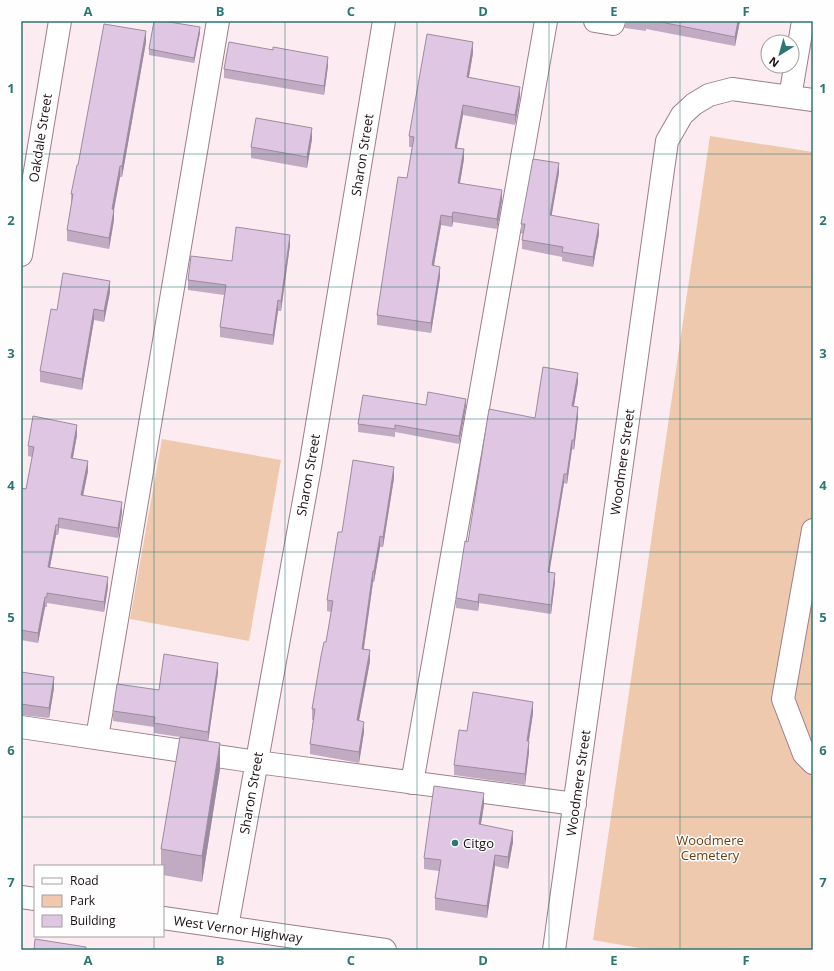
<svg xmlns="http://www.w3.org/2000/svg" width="834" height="971" viewBox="0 0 834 971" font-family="'Open Sans',sans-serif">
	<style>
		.green { fill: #efc9ae }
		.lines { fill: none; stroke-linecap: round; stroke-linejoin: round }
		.minor-casing { stroke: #9e7d8a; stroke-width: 24 }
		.minor { stroke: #fff; stroke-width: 22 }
		.wall { fill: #c0abc3 }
		.shaded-wall { fill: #9c8b9f }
		.building { fill: #dfc7e3; stroke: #9c8b9f }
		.grid { fill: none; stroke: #2c7673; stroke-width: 1; stroke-opacity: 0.55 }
		.poi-dot { fill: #2c7673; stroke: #fefefe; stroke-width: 1.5 }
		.labels { text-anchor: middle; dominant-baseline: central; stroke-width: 3; stroke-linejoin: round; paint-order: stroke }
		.street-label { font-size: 13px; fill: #1b0f14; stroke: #fefefe }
		.park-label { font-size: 13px; fill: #703c0d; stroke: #fefefe }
		.poi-label { font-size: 13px; fill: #1b0f14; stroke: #fefefe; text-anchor: start }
		.neatline { fill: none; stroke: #2c7673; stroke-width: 1.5 }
		.grid-label { font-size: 13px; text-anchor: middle; font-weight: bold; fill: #2c7673 }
	</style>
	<rect width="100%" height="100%" fill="#fcecf2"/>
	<!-- green -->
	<path class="green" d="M710 136 813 152V950H650L593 940Z
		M162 439 281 460 249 641 130 619Z"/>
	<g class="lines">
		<defs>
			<path id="minor" d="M595 21 613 24 614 21
				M790 97 803 21
				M21 255 60 21
				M813 530 783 699 804 754 813 763
				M21 727 257 762 575 804
				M97 738 218 21
				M412 783 546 21
				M21 897 35 899
				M163 918 385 950
				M227 927 310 467 384 21
				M554 950 667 141 682 115 694 104 709 95 732 89 813 100"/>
		</defs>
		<!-- minor casing -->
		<use href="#minor" class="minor-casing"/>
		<!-- minor -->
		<use href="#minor" class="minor"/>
	</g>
	<!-- wall -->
	<path class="wall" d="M625 21H740L735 46 646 29V31L625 28Z
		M200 33 194 63 149 55V49Z
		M146 42 122 177H120L114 210V220L109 249 67 241V230L71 205V194L78 165Z
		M273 50 328 66 324 95 224 78V69Z
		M473 53 469 77 520 97 515 125 463 115 456 148 464 159 460 183 502 200 497 229 453 222 452 227 441 225 434 266 440 277 431 333 377 325V315L407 178 412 147H409V136Z
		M312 139 307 168 251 158V147Z
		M559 173 551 216 599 234 593 267 562 261V257L522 249V240L523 234 521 233V224Z
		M290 245 281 311H278L273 345 220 337V327L224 295 188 290V280L232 261Z
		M110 292 104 322 94 320 82 390 40 382V371L57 310Z
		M578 382 574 406 578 417 574 450 572 449 567 484 564 483 549 572 555 582 551 614 479 603 478 611 456 608V598L468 542 535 418Z
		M426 405 466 406 459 444 395 432V437L358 432V424Z
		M77 435 73 458 88 471 83 496 122 512 118 538 59 528 58 535H56L50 567 108 587 104 612 47 603V607H45L38 643 21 640V488L26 489 32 457 28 456V446Z
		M394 478 383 547H380L374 582H373L364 649 370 661 359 721 364 732 359 763 310 754V744L313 720H312V709L326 642 331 612 327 611V600L342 532Z
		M21 672 54 688 49 718 21 715Z
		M218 673 208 741 220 769 202 882 163 875V866H161V849L180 737 154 733V727L113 721V711L159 690Z
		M533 713 529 741V752L525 785 454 775V765L467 731Z
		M484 805 481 824 513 842 508 869 495 866 487 918 435 910V898L439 871 424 869V858Z"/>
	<!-- shaded-wall -->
	<path class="shaded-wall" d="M738 21H740L735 46V37Z
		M200 27V33L194 63V58Z
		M146 31V42L122 177V166Z
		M473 42V53L467 87V77Z
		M328 57V66L324 95V86Z
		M520 87V97L515 125V115Z
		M463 105V115L455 158V148Z
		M312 128V139L307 168V157Z
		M464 149V159L458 193V183Z
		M559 163V173L550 225V215Z
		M120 166V177L112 220V209Z
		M502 190V200L497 229V219Z
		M114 210V220L109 249V238Z
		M453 212V222L452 227V217Z
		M441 215V225L432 275V265Z
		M599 224V234L593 267V257Z
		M290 235V245L281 311V301Z
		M440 267V277L431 333V323Z
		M110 281V292L104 322V311Z
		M278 300V311L273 345V335Z
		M94 309V320L82 390V379Z
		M578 373V382L572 416V406Z
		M466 399V406L459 444V436Z
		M578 407V417L574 450V440Z
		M77 425V435L71 468V458Z
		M572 440V449L567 484V474Z
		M88 461V471L81 505V495Z
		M394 467V478L383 547V537Z
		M564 474V483L548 581V572Z
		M122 502V512L118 538V528Z
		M59 518V528L58 535V525Z
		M56 525V535L48 577V567Z
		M380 536V547L374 582V571Z
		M373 571V582L362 660V649Z
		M555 573V582L551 614V605Z
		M108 577V587L104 612V602Z
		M479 594V603L478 611V602Z
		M45 597V607L38 643V633Z
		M370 650V661L357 731V720Z
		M218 663V673L208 742V732Z
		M54 677V688L49 718V708Z
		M533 702V713L527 752V741Z
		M364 722V732L359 763V752Z
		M529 741V752L525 785V774Z
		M220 743V769L202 882V856Z
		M484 793V805L479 835V824Z
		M513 831V842L508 869V857Z
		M495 855V866L487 918V906Z"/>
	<!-- building -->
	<path class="building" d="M154 21H163L200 27 194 58 149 49Z
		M656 21H738L735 37Z
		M104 24 146 31 122 166H120L112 209 114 210 109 238 67 230 73 194H71L77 165H78Z
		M427 34 473 42 467 77 520 87 515 115 463 105 455 148 464 149 458 183 502 190 497 219 453 212 452 217 441 215 432 265 440 267 431 323 377 315 398 177 407 178 414 137 409 136Z
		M229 42 273 50V47L328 57 324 86 224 69Z
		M256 118 312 128 307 157 251 147Z
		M533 159 559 163 550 215 599 224 593 257 562 252 563 247 522 240 525 224H521Z
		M236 227 290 235 281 301 278 300 273 335 220 327 226 285 188 280 191 256 232 261Z
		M63 273 110 281 104 311 94 309 82 379 40 371 51 309 57 310Z
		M543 367 578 373 572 406 578 407 574 440H572L567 474H564L548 572 555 573 551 605 479 594 478 602 456 598 465 541 468 542 489 409 535 418Z
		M428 392 466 399 459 436 395 425V429L358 424 363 395 426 405Z
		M33 416 77 425 71 458 88 461 81 495 122 502 118 528 59 518 58 525H56L48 567 108 577 104 602 47 593V597H45L38 633 21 630V488L26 489 34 447 28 446Z
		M353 460 394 467 383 537 380 536 374 571H373L362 649 370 650 357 720 364 722 359 752 310 744 315 709H312L321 656 324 642H326L333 601 327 600 338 532H342Z
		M164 654 218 663 208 732 154 723 155 717 113 711 117 684 159 690Z
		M21 672 54 677 49 708 21 704Z
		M473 692 533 702 527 741H529L525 774 454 765 459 730 467 731Z
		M180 737 220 743 202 856 161 849Z
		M434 786 484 793 479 824 513 831 508 857 495 855 487 906 435 898 441 860 424 858Z
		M35 939 86 947V950H34Z"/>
	<!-- grid -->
	<path class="grid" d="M154 21V866M285 21V950M417 21V950M549 21V950M680 21V950M21 154H813M21 287H813M21 419H813M21 552H813M21 684H813M21 817H813M154 936V950"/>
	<!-- markers -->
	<circle class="poi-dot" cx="455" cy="843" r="4"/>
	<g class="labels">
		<!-- street labels -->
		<g class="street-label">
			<text transform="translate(40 138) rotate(-81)">Oakdale Street</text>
			<text transform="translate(362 155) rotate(-81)">Sharon Street</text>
			<text transform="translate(622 462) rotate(-82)">Woodmere Street</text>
			<text transform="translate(308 475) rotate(-80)">Sharon Street</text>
			<text transform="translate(578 783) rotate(-82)">Woodmere Street</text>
			<text transform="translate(251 793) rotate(-80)">Sharon Street</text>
			<text transform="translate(238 929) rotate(8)">West Vernor Highway</text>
		</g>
		<!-- park labels -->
		<g class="park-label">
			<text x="710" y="840">Woodmere<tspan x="710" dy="15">Cemetery</tspan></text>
		</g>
		<!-- poi labels -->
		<g class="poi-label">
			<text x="463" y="843">Citgo</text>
		</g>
	</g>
	<!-- border -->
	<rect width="834" height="971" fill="none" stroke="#fefefe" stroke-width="44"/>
	<!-- legend -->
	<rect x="34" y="865" width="130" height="72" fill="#fefefe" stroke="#a39ea0"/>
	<rect x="42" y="878" width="20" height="6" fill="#ffffff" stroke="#a39ea0"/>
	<text x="70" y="885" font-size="12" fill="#1b0f14">Road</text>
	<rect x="42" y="895" width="20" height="12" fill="#efc9ae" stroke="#a39ea0"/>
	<text x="70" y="905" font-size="12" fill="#1b0f14">Park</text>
	<rect x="42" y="915" width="20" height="12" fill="#dfc7e3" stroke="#a39ea0"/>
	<text x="70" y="925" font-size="12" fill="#1b0f14">Building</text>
	<!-- north arrow -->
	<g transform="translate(780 54) rotate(217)"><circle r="19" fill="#fefefe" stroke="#a39ea0"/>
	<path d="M0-3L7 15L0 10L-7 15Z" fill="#2c7673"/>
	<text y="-6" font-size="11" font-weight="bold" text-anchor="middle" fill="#1b0f14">N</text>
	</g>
	<rect x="22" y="22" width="790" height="927" class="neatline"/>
	<g class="grid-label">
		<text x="88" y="16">A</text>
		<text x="220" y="16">B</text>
		<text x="351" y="16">C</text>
		<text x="483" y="16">D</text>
		<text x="614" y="16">E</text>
		<text x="746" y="16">F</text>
		<text x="11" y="93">1</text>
		<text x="823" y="93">1</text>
		<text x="11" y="225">2</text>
		<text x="823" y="225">2</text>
		<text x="11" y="358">3</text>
		<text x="823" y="358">3</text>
		<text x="11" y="490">4</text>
		<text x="823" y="490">4</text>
		<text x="11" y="622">5</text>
		<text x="823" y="622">5</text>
		<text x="11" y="755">6</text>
		<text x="823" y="755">6</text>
		<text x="11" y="887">7</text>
		<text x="823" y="887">7</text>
		<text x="88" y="965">A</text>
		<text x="220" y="965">B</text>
		<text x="351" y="965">C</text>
		<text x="483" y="965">D</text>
		<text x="614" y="965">E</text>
		<text x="746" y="965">F</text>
	</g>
</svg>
